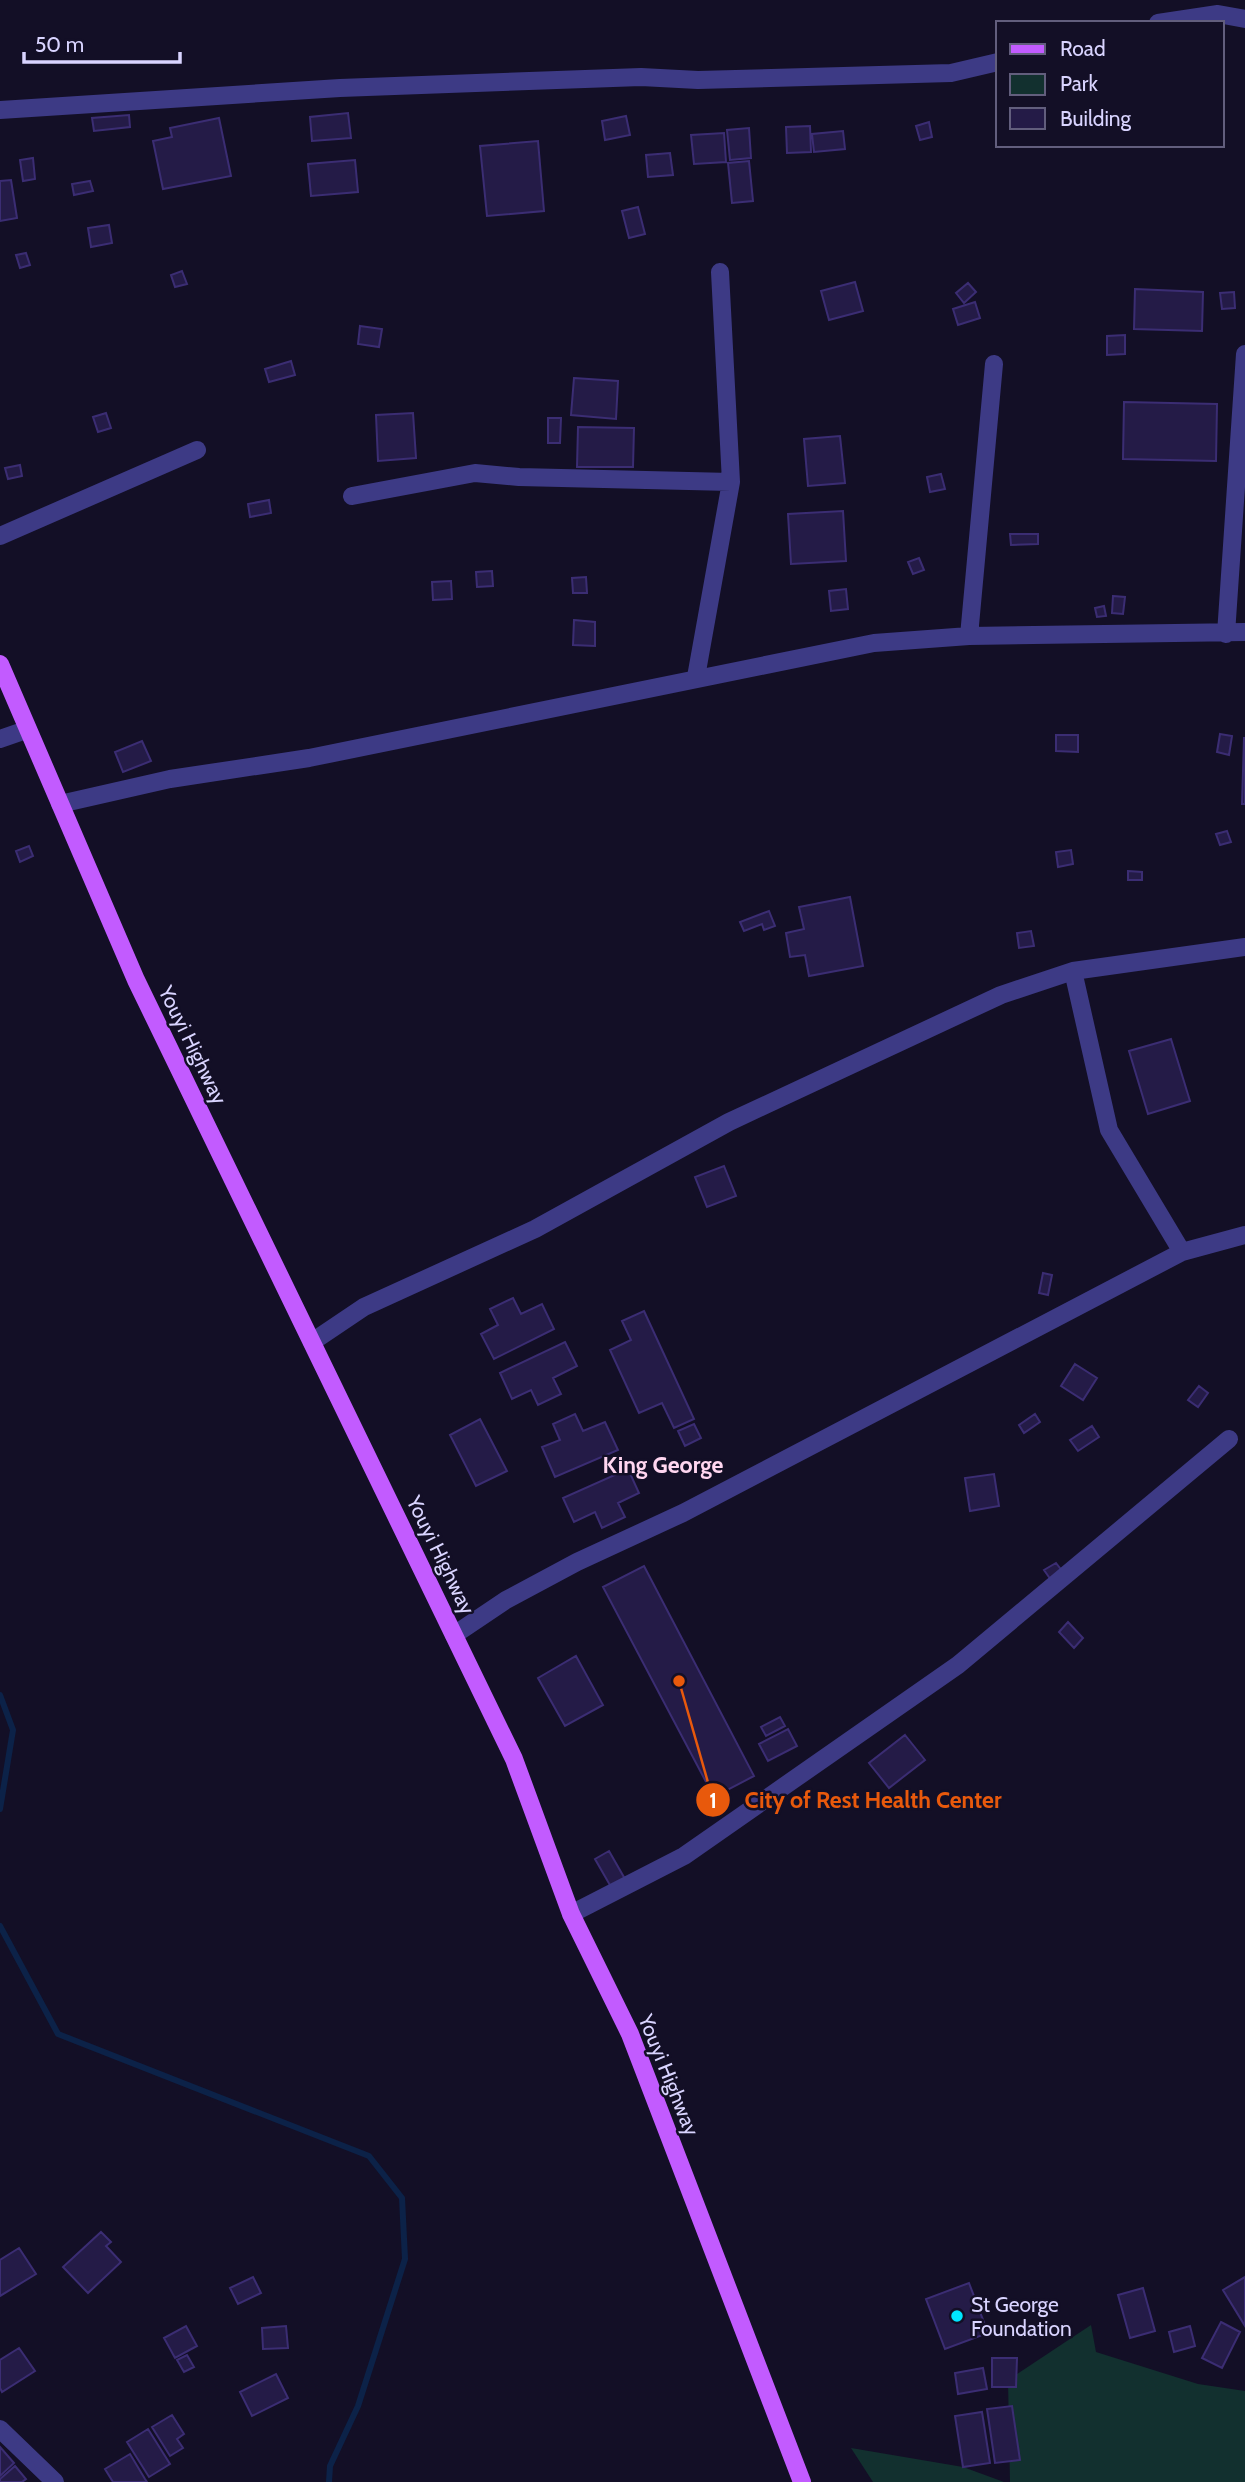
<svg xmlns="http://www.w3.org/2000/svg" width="1245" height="2482" viewBox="0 0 1245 2482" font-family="Cabin,sans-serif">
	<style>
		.green { fill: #12302f }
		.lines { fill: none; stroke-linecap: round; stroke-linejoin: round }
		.stream { stroke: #0c2248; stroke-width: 6 }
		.building { fill: #241b47; stroke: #3b2d73; stroke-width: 2 }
		.minor { stroke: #3d3a85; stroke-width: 18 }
		.major { stroke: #c25bff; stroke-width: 18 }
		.poi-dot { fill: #00e5ff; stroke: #130f26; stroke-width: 2.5 }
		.labels { text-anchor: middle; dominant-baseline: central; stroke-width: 5; stroke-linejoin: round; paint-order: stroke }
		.street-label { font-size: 21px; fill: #d9d4ff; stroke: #130f26 }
		.poi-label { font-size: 21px; fill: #d9d4ff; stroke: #130f26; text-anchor: start }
		.neighbourhood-label { font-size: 23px; font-weight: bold; fill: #ffd6f0; stroke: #130f26 }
		.leader { fill: none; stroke: #e8590c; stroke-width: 2.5 }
		.callout-dot { fill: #e8590c; stroke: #130f26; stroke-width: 2.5 }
		.mark-label { font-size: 21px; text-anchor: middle; font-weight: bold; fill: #fff }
		.callout-label { font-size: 23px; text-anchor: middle; font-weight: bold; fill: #e8590c; stroke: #130f26; stroke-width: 5; stroke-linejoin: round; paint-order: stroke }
	</style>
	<rect width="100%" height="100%" fill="#130f26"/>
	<!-- green -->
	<path class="green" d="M1091 2325 1096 2352 1198 2384 1245 2391V2482H1010L1008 2380Z
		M851 2448 963 2467 1004 2482H873Z"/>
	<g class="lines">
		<!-- stream -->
		<path class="stream" d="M0 1695 13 1730 0 1809
			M0 1926 58 2034 369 2156 402 2198 405 2259 358 2406 330 2466 329 2482"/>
	</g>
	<!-- building -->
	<path class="building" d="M348 113 351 138 312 141 310 117Z
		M129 115 130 127 94 131 92 118Z
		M626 116 630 135 605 140 602 121Z
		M219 118 231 176 163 189 153 141 172 137 170 128Z
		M929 122 932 137 920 140 916 126Z
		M810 126 811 152 787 153 786 127Z
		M749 128 751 158 730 160 727 130Z
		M843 131 845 149 814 152 812 134Z
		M724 133 726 162 694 164 691 135Z
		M538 141 544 211 487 216 480 146Z
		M670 153 673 175 648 177 646 155Z
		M33 158 35 179 23 181 20 160Z
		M355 160 358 192 311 196 308 164Z
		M749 161 753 201 732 203 728 163Z
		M11 180 17 218 0 221V181Z
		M90 181 93 191 74 195 72 184Z
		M638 207 645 234 629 238 622 211Z
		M109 225 112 243 91 247 88 228Z
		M26 253 30 265 20 268 16 255Z
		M182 271 187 284 175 287 171 275Z
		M855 282 863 311 829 320 821 291Z
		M968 283 976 292 964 303 956 293Z
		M1135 289 1203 292 1202 331 1134 329Z
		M1234 292 1235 308 1222 309 1220 293Z
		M975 302 980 318 958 325 953 309Z
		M360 326 382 329 379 347 358 344Z
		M1125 335V354L1107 355V336Z
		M291 361 295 375 269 382 265 369Z
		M574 378 618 381 616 419 571 415Z
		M1124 402 1217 404 1216 461 1123 459Z
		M106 413 111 428 98 432 93 417Z
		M413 413 416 458 378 461 376 415Z
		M548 418H561L560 443H548Z
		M578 427 634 428 633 467H577Z
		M840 436 845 483 808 486 804 439Z
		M20 465 22 476 8 479 5 468Z
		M941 474 945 489 930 492 927 477Z
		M269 500 271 513 250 517 248 504Z
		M843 511 846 561 791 564 788 514Z
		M1010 534H1038V544L1011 545Z
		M919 558 924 570 913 574 908 562Z
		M492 571 493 586 477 587 476 572Z
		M586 577 587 593H573L572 578Z
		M451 581 452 599 433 600 432 582Z
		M846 589 848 609 831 611 829 591Z
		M1113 596 1125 597 1123 614 1112 613Z
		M1104 606 1106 616 1097 617 1095 608Z
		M574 620 595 622V646L573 645Z
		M1220 734 1232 736 1229 755 1217 752Z
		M1056 735H1078V752L1056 751Z
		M1244 738H1245V804H1242Z
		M142 741 151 761 123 772 115 752Z
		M1227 831 1231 842 1220 845 1216 834Z
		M29 846 33 856 20 862 16 851Z
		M1071 850 1073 864 1058 867 1056 852Z
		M1128 871 1142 872V880H1128Z
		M850 897 863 966 809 976 805 955 790 957 786 933 804 929 799 907Z
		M769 911 775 926 764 930 762 924 744 931 740 922Z
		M1031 931 1034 946 1019 948 1017 933Z
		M1171 1039 1190 1101 1148 1114 1129 1051Z
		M724 1166 736 1196 707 1207 695 1177Z
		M1043 1273 1052 1275 1048 1295 1039 1293Z
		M513 1298 521 1314 542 1304 554 1329 494 1359 481 1334 498 1325 490 1309Z
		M644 1311 694 1419 674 1428 662 1403 639 1413 610 1350 631 1340 622 1321Z
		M565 1342 577 1366 553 1378 561 1394 538 1405 531 1390 512 1399 500 1373Z
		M1075 1364 1097 1378 1083 1400 1061 1386Z
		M1199 1386 1208 1393 1198 1407 1188 1400Z
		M575 1414 583 1431 605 1422 618 1450 555 1477 542 1447 560 1440 553 1424Z
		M1035 1414 1040 1422 1024 1433 1019 1425Z
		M480 1419 507 1471 476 1486 450 1435Z
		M694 1424 701 1438 685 1446 678 1431Z
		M1092 1426 1099 1437 1078 1451 1070 1440Z
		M628 1469 639 1493 618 1503 625 1517 602 1528 595 1512 574 1522 563 1498Z
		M994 1474 999 1506 970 1511 965 1478Z
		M1056 1563 1063 1572 1051 1580 1044 1570Z
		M644 1566 754 1776 714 1797 603 1587Z
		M1068 1622 1083 1638 1074 1648 1059 1632Z
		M576 1656 603 1705 565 1726 538 1678Z
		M780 1717 785 1726 766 1736 761 1727Z
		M788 1729 797 1746 768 1761 759 1744Z
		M905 1735 925 1760 889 1788 869 1763Z
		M609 1851 625 1879 611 1887 595 1859Z
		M101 2232 111 2242 106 2246 121 2262 88 2293 63 2267Z
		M19 2248 36 2274 0 2296V2260Z
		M253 2277 261 2293 238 2304 230 2288Z
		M1245 2277V2326L1223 2290Z
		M969 2283 988 2333 945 2349 926 2299Z
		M1143 2288 1155 2331 1130 2338 1118 2295Z
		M1221 2322 1240 2332 1222 2368 1202 2358Z
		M186 2326 197 2346 175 2358 164 2338Z
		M286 2326 288 2348 263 2349 262 2328Z
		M1190 2326 1195 2346 1174 2352 1169 2332Z
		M19 2348 35 2371 2 2392 0 2388V2360Z
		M187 2355 194 2367 184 2372 177 2360Z
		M992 2358H1017L1016 2387H992Z
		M983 2368 987 2389 958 2394 955 2373Z
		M276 2374 288 2398 252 2416 240 2392Z
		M1012 2406 1020 2460 995 2463 987 2409Z
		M982 2412 990 2463 963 2467 955 2416Z
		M172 2415 184 2434 177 2439 183 2448 170 2456 152 2427Z
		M148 2429 170 2464 149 2477 127 2442Z
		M0 2447 14 2463 0 2476Z
		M130 2454 145 2479 147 2482H113L105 2469Z
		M15 2466 26 2479 22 2482H0V2479Z"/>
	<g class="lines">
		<!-- minor -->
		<path class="minor" d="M1158 23 1218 14 1245 19
			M0 110 340 88 641 77 698 80 951 73 998 62
			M352 496 475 473 519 477 731 482
			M0 536 197 450
			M1226 634 1245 354
			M969 636 994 364
			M696 677 731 482 720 272
			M0 739 26 730
			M60 804 170 779 309 758 874 643 969 636 1245 632
			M1073 971 1109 1130 1182 1252
			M312 1342 364 1307 535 1229 729 1122 1001 995 1073 971 1245 947
			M454 1635 506 1600 577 1562 683 1513 1182 1252 1245 1235
			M571 1914 684 1856 958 1665 1229 1439
			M0 2429 55 2482"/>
		<!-- major -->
		<path class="major" d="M0 664 136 980 514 1759 571 1914 630 2034 802 2482"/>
	</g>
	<!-- markers -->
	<circle class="poi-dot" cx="957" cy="2316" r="7"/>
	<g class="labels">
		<!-- street labels -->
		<g class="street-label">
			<text transform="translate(193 1045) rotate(64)">Youyi Highway</text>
			<text transform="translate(441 1555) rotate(64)">Youyi Highway</text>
			<text transform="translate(669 2075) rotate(68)">Youyi Highway</text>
		</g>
		<!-- poi labels -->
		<g class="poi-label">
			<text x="971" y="2304">St George<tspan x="971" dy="24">Foundation</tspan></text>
		</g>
		<!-- neighbourhood labels -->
		<g class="neighbourhood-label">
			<text x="663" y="1465">King George</text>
		</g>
	</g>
	<!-- callouts -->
	<path class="leader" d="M679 1681L713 1800"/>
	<g class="callout-dot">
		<circle cx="679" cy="1681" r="7"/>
		<circle cx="713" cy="1800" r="18"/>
	</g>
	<g class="mark-label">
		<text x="713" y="1808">1</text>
	</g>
	<g class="callout-label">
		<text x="873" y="1808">City of Rest Health Center</text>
	</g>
	<!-- legend -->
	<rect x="996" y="21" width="228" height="126" fill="#130f26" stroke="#625e7d" stroke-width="2"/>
	<rect x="1010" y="44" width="35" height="10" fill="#c25bff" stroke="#625e7d" stroke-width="2"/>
	<text x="1060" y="56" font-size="21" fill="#d9d4ff">Road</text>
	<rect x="1010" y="74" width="35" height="21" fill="#12302f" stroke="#625e7d" stroke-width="2"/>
	<text x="1060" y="91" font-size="21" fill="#d9d4ff">Park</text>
	<rect x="1010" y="108" width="35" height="21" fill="#241b47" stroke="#625e7d" stroke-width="2"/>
	<text x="1060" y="126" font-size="21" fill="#d9d4ff">Building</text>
	<!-- scale -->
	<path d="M24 52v10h156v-10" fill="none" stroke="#d9d4ff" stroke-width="3.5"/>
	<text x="35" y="52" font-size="21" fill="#d9d4ff" stroke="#130f26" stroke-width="5" paint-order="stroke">50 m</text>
</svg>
